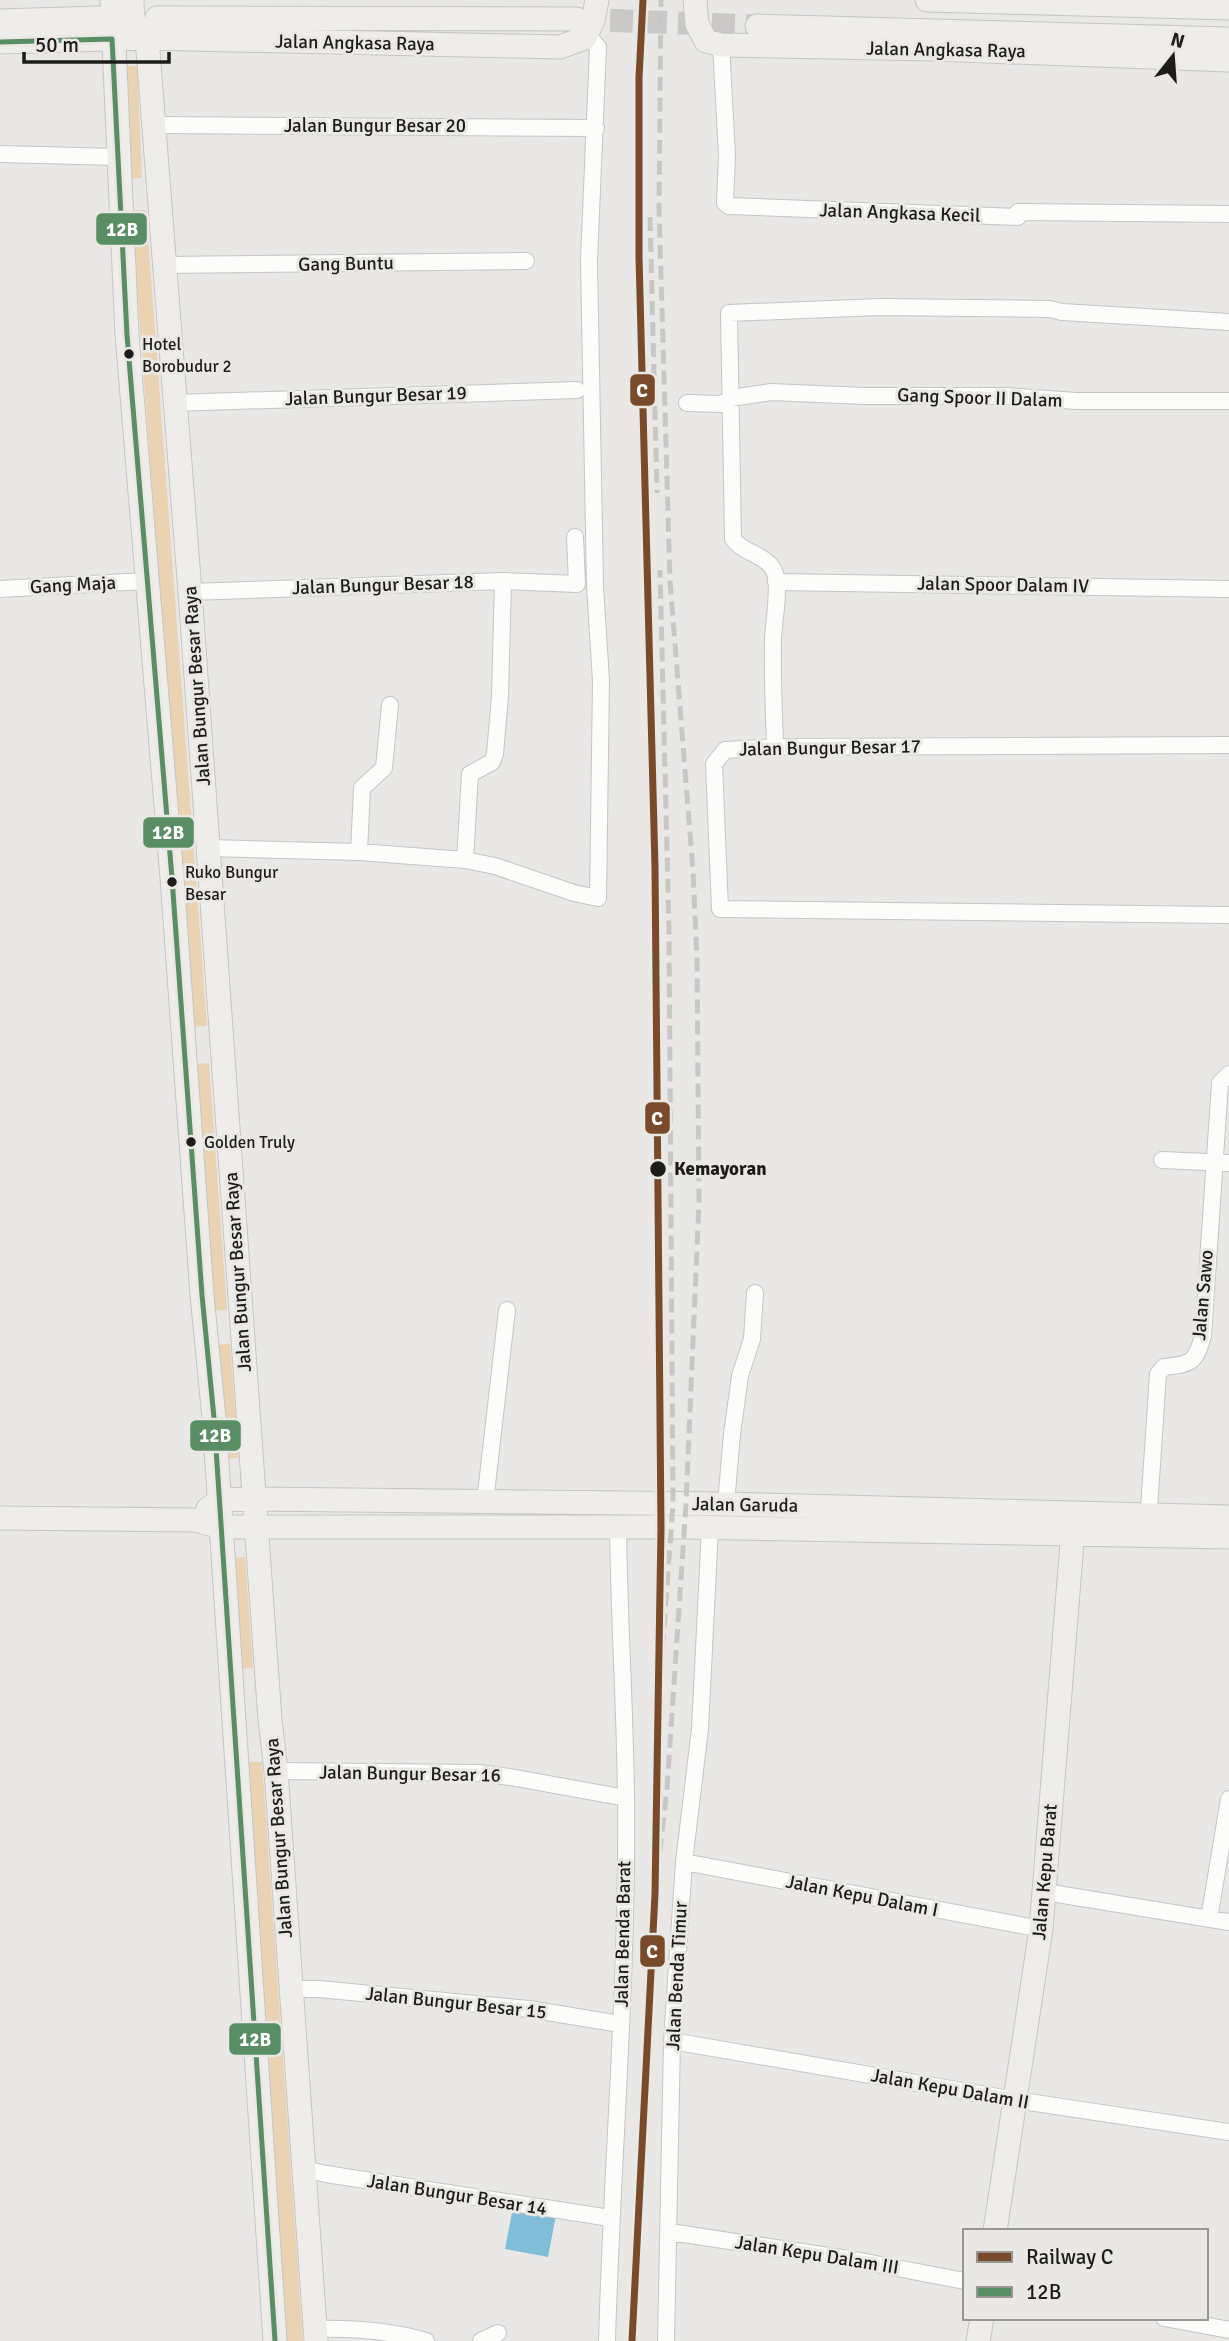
<svg xmlns="http://www.w3.org/2000/svg" width="1229" height="2341" viewBox="0 0 1229 2341" font-family="Signika,sans-serif">
	<style>
		.green { fill: #e9d3b3 }
		.water { fill: #80bdd7 }
		.lines { fill: none; stroke-linecap: round; stroke-linejoin: round }
		.secondary-tunnel { stroke: #cac9c8; stroke-width: 23; stroke-dasharray: 23 11; stroke-linecap: butt }
		.street-casing { stroke: #c6c5c4; stroke-width: 18 }
		.secondary-casing { stroke: #c6c5c4; stroke-width: 25 }
		.street { stroke: #fcfcfb; stroke-width: 16 }
		.secondary { stroke: #efedea; stroke-width: 23 }
		.rail { stroke: #c7c7c6; stroke-width: 5; stroke-dasharray: 14 7; stroke-linecap: butt }
		.bus-1-casing { stroke: #eae8e5; stroke-width: 10 }
		.bus-1 { stroke: #598e64; stroke-width: 5 }
		.rail-1-casing { stroke: #eae8e5; stroke-width: 12 }
		.rail-1 { stroke: #7a4b2a; stroke-width: 7 }
		.bus-dot { fill: #1d1c1b; stroke: #eae8e5; stroke-width: 2.5 }
		.labels { text-anchor: middle; dominant-baseline: central; stroke-width: 6; stroke-linejoin: round; paint-order: stroke }
		.bus-label { font-size: 17px; fill: #1d1c1b; stroke: #eae8e5; text-anchor: start }
		.street-label { font-size: 19px; fill: #1d1c1b; stroke: #eae8e5 }
		.stop-label { font-size: 19px; font-weight: bold; fill: #1d1c1b; stroke: #eae8e5; text-anchor: start }
		.line-badge { stroke: #eae8e5; stroke-width: 2.5 }
		.badge-label { font-size: 19px; text-anchor: middle; font-weight: bold; fill: #fff }
	</style>
	<rect width="100%" height="100%" fill="#e9e8e6"/>
	<!-- green -->
	<path class="green" d="M122 66H147L138 83 142 178 128 179Z
		M131 210H146L207 1026 193 1027Z
		M209 1063 227 1310 213 1311 195 1064Z
		M230 1344 239 1458 227 1459 217 1345Z
		M245 1557 253 1668 240 1669 233 1558Z
		M246 1762H262L303 2341H286Z"/>
	<!-- water -->
	<path class="water" d="M513 2207 556 2215 548 2257 505 2249Z"/>
	<g class="lines">
		<!-- secondary-tunnel -->
		<path class="secondary-tunnel" d="M576 19 757 26"/>
		<defs>
			<path id="street" d="M721 45 727 155 725 203 729 206 1018 217V212L1229 214
				M154 125 596 128
				M0 154 118 157
				M165 265 526 261
				M174 403 577 390
				M687 403 722 404 731 398 771 392 864 396H1007L1076 401H1229
				M776 582 1229 589
				M0 589 146 581
				M190 592 503 581 577 584 575 537
				M1229 745 775 747 725 750 714 764 720 909 1229 915
				M775 747C774 711 772 674 773 638 774 620 780 589 775 573 769 555 742 553 733 539L729 313 880 307 1050 309 1062 312 1229 322
				M209 848 359 852 465 860 495 866 574 893 598 898 601 681 595 585 589 261 598 47 591 39 585 38
				M359 852 362 788 384 768 390 705
				M465 860 470 774 492 762 495 754 500 696 503 581
				M1162 1160 1229 1163
				M485 1502 507 1310
				M726 1504 732 1434 740 1376 752 1339 755 1293
				M1148 1524 1158 1374 1164 1367C1192 1364 1195 1363 1203 1336L1220 1083 1229 1074
				M276 1771 479 1773 510 1777 626 1798
				M684 1862 1041 1929
				M1045 1892 1229 1922
				M1209 1919 1229 1799
				M290 1989H319L529 2009 620 2024
				M672 2041 1015 2100 1229 2132
				M304 2169 326 2174 610 2218
				M670 2232 855 2260 965 2281
				M1164 2318 1229 2330
				M315 2329C352 2328 391 2331 426 2341
				M481 2341 498 2333
				M607 2341C612 2160 628 1978 626 1797 625 1707 619 1617 618 1527
				M666 2341 672 2041 684 1862 700 1729 710 1528"/>
			<path id="secondary" d="M112 0 127 335 172 878 202 1295 214 1418 275 2341
				M132 0C132 17 133 27 147 38L190 592 270 1720 276 1771 316 2341
				M695 0 697 24 706 41 721 45 934 49 1229 60
				M927 0 1229 8
				M157 18 576 19
				M0 21 99 18
				M757 26 1229 39
				M0 42 147 38 560 47 585 38 593 20 597 0
				M208 1509 220 1500 255 1499 726 1504 1229 1517
				M0 1518 195 1520 222 1527H685L1229 1537
				M995 2231 1041 1929 1074 1518
				M978 2341 982 2318"/>
		</defs>
		<!-- street casing -->
		<use href="#street" class="street-casing"/>
		<!-- secondary casing -->
		<use href="#secondary" class="secondary-casing"/>
		<!-- street -->
		<use href="#street" class="street"/>
		<!-- secondary -->
		<use href="#secondary" class="secondary"/>
		<!-- rail -->
		<path class="rail" d="M650 217 657 493
			M658 1711 673 1504 669 931 660 570
			M655 1894 667 1788 686 1504 699 1202 697 960 693 871 670 581 659 207 661 0"/>
		<defs>
			<path id="bus-1" d="M0 42 112 39 127 335 172 878 202 1295 214 1418 275 2341"/>
		</defs>
		<!-- bus-1 casing -->
		<use href="#bus-1" class="bus-1-casing"/>
		<!-- bus-1 -->
		<use href="#bus-1" class="bus-1"/>
		<defs>
			<path id="rail-1" d="M632 2341 655 1894 661 1528 655 867 639 257V78L643 0"/>
		</defs>
		<!-- rail-1 casing -->
		<use href="#rail-1" class="rail-1-casing"/>
		<!-- rail-1 -->
		<use href="#rail-1" class="rail-1"/>
	</g>
	<!-- markers -->
	<g class="bus-dot">
		<circle cx="129" cy="354" r="6"/>
		<circle cx="172" cy="882" r="6"/>
		<circle cx="191" cy="1142" r="6"/>
		<circle cx="658" cy="1169" r="9"/>
	</g>
	<g class="labels">
		<!-- bus labels -->
		<g class="bus-label">
			<text x="142" y="344">Hotel<tspan x="142" dy="22">Borobudur 2</tspan></text>
			<text x="185" y="872">Ruko Bungur<tspan x="185" dy="22">Besar</tspan></text>
			<text x="204" y="1142">Golden Truly</text>
		</g>
		<!-- street labels -->
		<g class="street-label">
			<text transform="translate(355 43) rotate(1)">Jalan Angkasa Raya</text>
			<text transform="translate(946 50) rotate(1)">Jalan Angkasa Raya</text>
			<text x="375" y="126">Jalan Bungur Besar 20</text>
			<text transform="translate(900 213) rotate(2)">Jalan Angkasa Kecil</text>
			<text transform="translate(346 264) rotate(-1)">Gang Buntu</text>
			<text transform="translate(376 396) rotate(-2)">Jalan Bungur Besar 19</text>
			<text transform="translate(980 398) rotate(2)">Gang Spoor II Dalam</text>
			<text transform="translate(73 585) rotate(-3)">Gang Maja</text>
			<text transform="translate(383 585) rotate(-2)">Jalan Bungur Besar 18</text>
			<text transform="translate(1003 585) rotate(1)">Jalan Spoor Dalam IV</text>
			<text transform="translate(197 686) rotate(-94)">Jalan Bungur Besar Raya</text>
			<text transform="translate(830 748) rotate(-1)">Jalan Bungur Besar 17</text>
			<text transform="translate(238 1272) rotate(-94)">Jalan Bungur Besar Raya</text>
			<text transform="translate(1203 1295) rotate(-85)">Jalan Sawo</text>
			<text transform="translate(745 1505) rotate(1)">Jalan Garuda</text>
			<text transform="translate(410 1774) rotate(1)">Jalan Bungur Besar 16</text>
			<text transform="translate(279 1838) rotate(-94)">Jalan Bungur Besar Raya</text>
			<text transform="translate(1045 1872) rotate(-85)">Jalan Kepu Barat</text>
			<text transform="translate(862 1896) rotate(11)">Jalan Kepu Dalam I</text>
			<text transform="translate(623 1934) rotate(-89)">Jalan Benda Barat</text>
			<text transform="translate(677 1976) rotate(-87)">Jalan Benda Timur</text>
			<text transform="translate(456 2003) rotate(6)">Jalan Bungur Besar 15</text>
			<text transform="translate(950 2089) rotate(10)">Jalan Kepu Dalam II</text>
			<text transform="translate(457 2195) rotate(9)">Jalan Bungur Besar 14</text>
			<text transform="translate(817 2255) rotate(9)">Jalan Kepu Dalam III</text>
		</g>
		<!-- stop labels -->
		<g class="stop-label">
			<text x="674" y="1169">Kemayoran</text>
		</g>
	</g>
	<g class="line-badge">
		<rect x="95" y="212" width="53" height="34" rx="7" fill="#598e64"/>
		<rect x="629" y="373" width="27" height="34" rx="7" fill="#7a4b2a"/>
		<rect x="142" y="816" width="53" height="33" rx="7" fill="#598e64"/>
		<rect x="644" y="1101" width="27" height="34" rx="7" fill="#7a4b2a"/>
		<rect x="189" y="1419" width="53" height="33" rx="7" fill="#598e64"/>
		<rect x="639" y="1934" width="27" height="34" rx="7" fill="#7a4b2a"/>
		<rect x="228" y="2022" width="54" height="34" rx="7" fill="#598e64"/>
	</g>
	<g class="badge-label">
		<text x="122" y="236">12B</text>
		<text x="642" y="397">C</text>
		<text x="168" y="839">12B</text>
		<text x="657" y="1125">C</text>
		<text x="215" y="1442">12B</text>
		<text x="652" y="1958">C</text>
		<text x="255" y="2046">12B</text>
	</g>
	<!-- legend -->
	<rect x="963" y="2229" width="245" height="91" fill="#eae8e5" stroke="#989694" stroke-width="2"/>
	<rect x="977" y="2252" width="35" height="10" fill="#7a4b2a" stroke="#989694" stroke-width="2"/>
	<text x="1026" y="2264" font-size="21" fill="#1d1c1b">Railway C</text>
	<rect x="977" y="2287" width="35" height="10" fill="#598e64" stroke="#989694" stroke-width="2"/>
	<text x="1026" y="2299" font-size="21" fill="#1d1c1b">12B</text>
	<!-- north arrow -->
	<g transform="translate(1173 56) rotate(17)" stroke="#eae8e5" stroke-width="5" paint-order="stroke">
	<path d="M0-5L12 26L0 18L-12 26Z" fill="#1d1c1b"/>
	<text y="-10" font-size="19" font-weight="bold" text-anchor="middle" fill="#1d1c1b">N</text>
	</g>
	<!-- scale -->
	<path d="M24 52v10h145v-10" fill="none" stroke="#1d1c1b" stroke-width="3.5"/>
	<text x="35" y="52" font-size="21" fill="#1d1c1b" stroke="#eae8e5" stroke-width="5" paint-order="stroke">50 m</text>
</svg>
